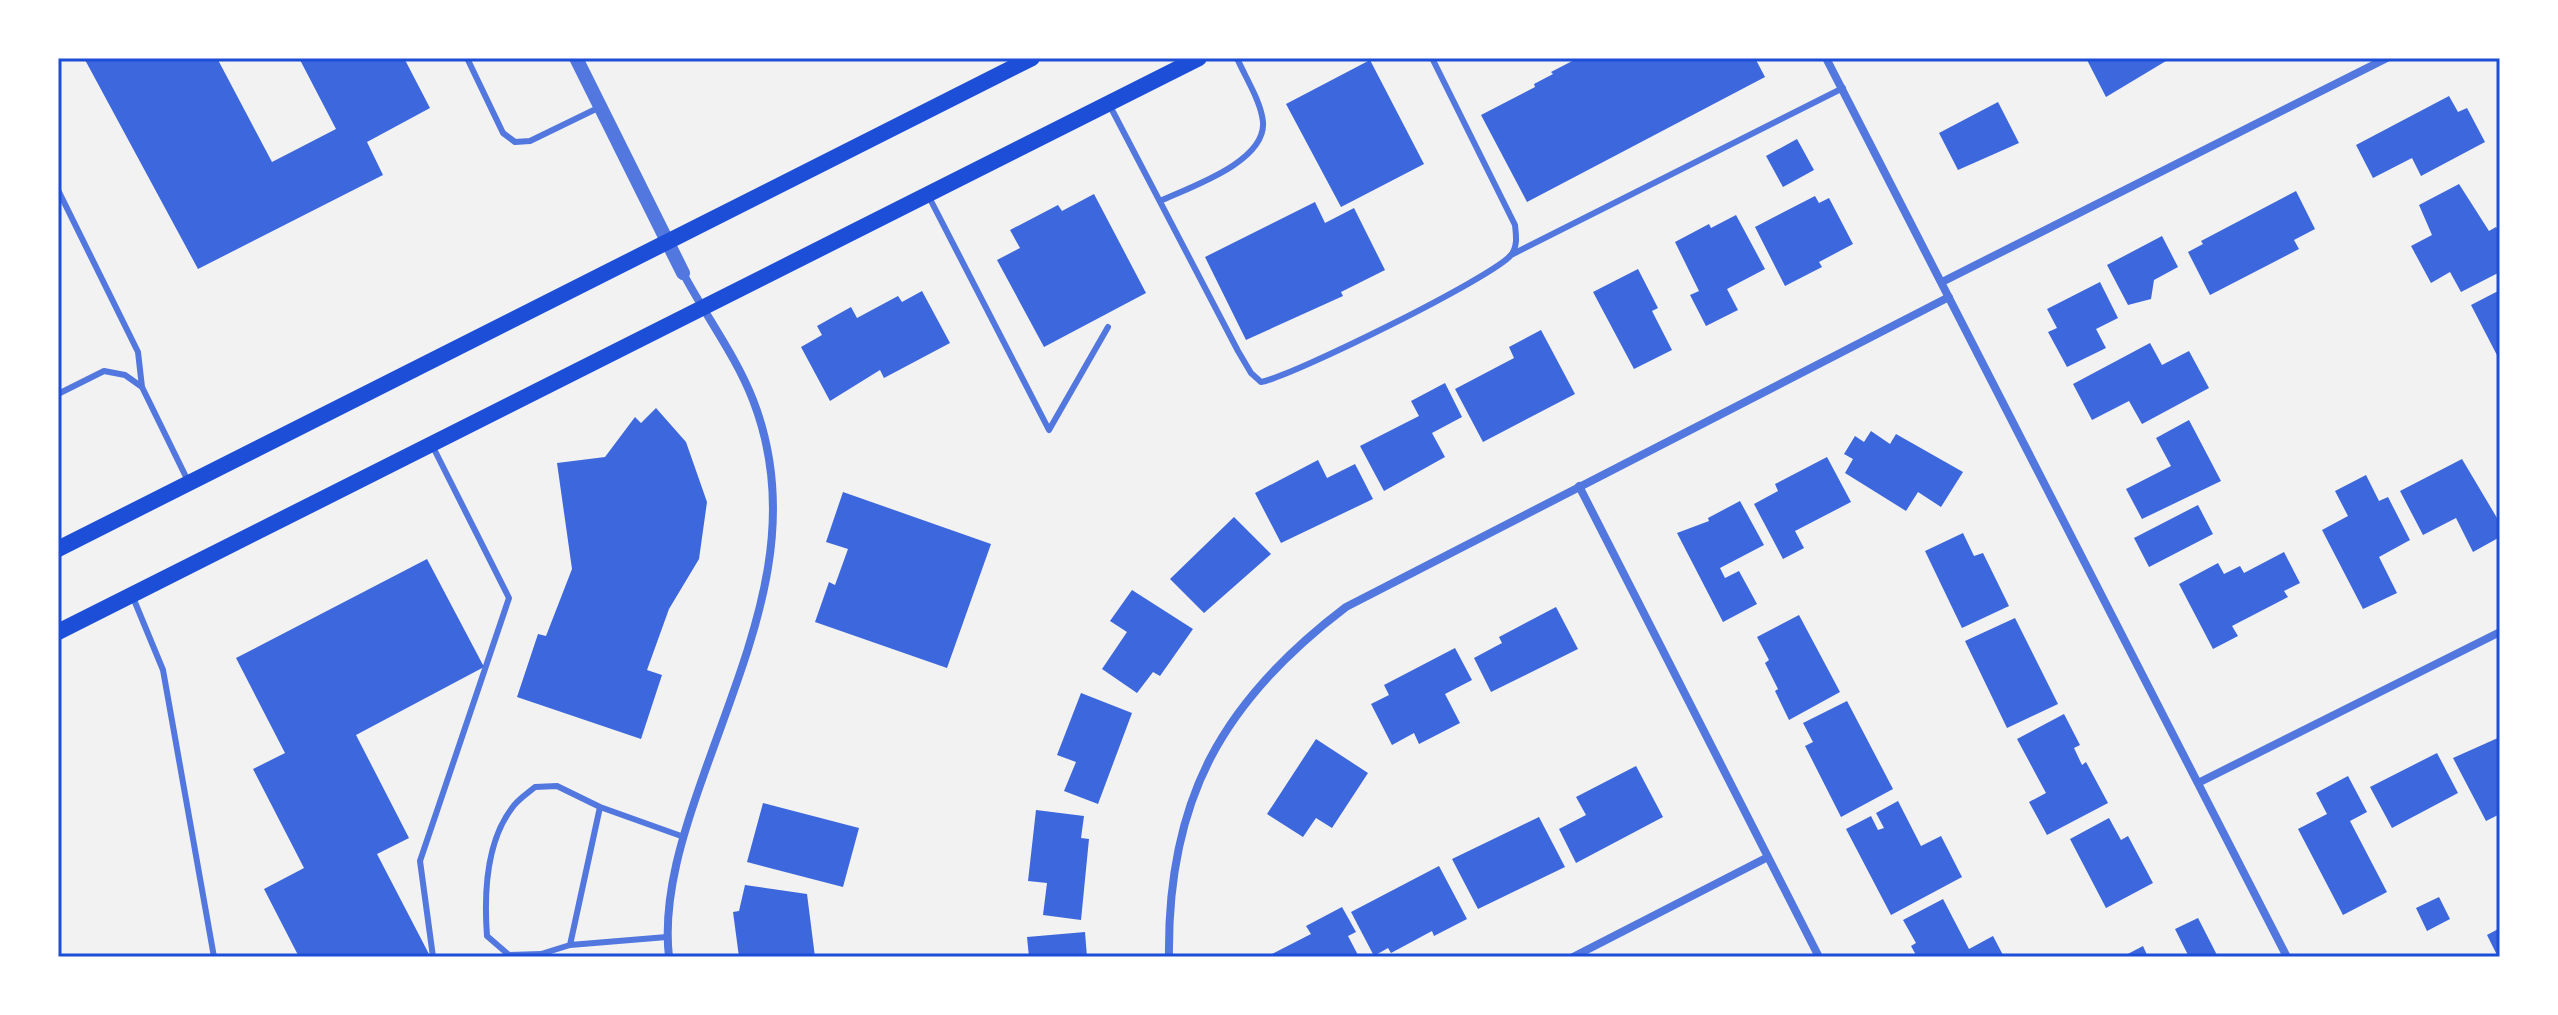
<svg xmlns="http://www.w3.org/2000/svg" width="2558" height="1015" viewBox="0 0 2558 1015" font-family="'IBM Plex Serif',serif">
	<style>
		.building { fill: #3d67dc }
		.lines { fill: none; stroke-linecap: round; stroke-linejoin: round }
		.service { stroke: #5277de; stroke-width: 6 }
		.minor { stroke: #5277de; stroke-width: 8 }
		.tertiary { stroke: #5277de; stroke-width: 14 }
		.secondary { stroke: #1d4ed8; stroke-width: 16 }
		.neatline { fill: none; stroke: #1d4ed8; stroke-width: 3 }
	</style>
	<rect width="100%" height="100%" fill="#f2f2f2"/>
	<!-- building -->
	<path class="building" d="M84 58H217L272 162 336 129 299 58H404L430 108 367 142 383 175 198 269Z
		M1578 58H1755L1765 77 1527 202 1481 115 1535 87 1534 84 1553 74 1551 72Z
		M2086 58H2171L2106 97Z
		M1370 60 1424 164 1341 207 1286 104Z
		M2449 96 2458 112 2467 108 2485 142 2421 176 2412 158 2373 178 2356 145Z
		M1998 102 2019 143 1958 170 1939 133Z
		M1797 139 1814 170 1783 187 1766 156Z
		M2459 184 2489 231 2496 227 2500 232V277L2498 273 2461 292 2450 272 2431 283 2411 246 2432 235 2419 205Z
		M2296 191 2315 229 2294 240 2299 249 2210 295 2188 252 2203 244 2201 241Z
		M1094 194 1146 293 1044 347 997 260 1020 248 1010 230 1058 205 1062 211Z
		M1815 196 1819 203 1829 198 1853 244 1819 262 1822 267 1785 286 1755 227Z
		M1315 202 1325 223 1354 208 1385 270 1341 292 1343 296 1246 340 1205 257Z
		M1736 215 1765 269 1727 289 1738 310 1706 326 1690 295 1699 291 1675 242 1709 224 1711 228Z
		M2162 236 2178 267 2154 280 2151 299 2128 305 2107 265Z
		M1638 269 1658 308 1652 311 1672 350 1634 369 1593 292Z
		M2100 282 2118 318 2096 329 2106 348 2067 367 2048 332 2057 328 2047 309Z
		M2500 290V361L2471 305Z
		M922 291 950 343 884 378 880 370 830 401 801 347 822 335 817 326 851 307 857 318 898 296 902 302Z
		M1541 330 1575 394 1483 442 1455 389 1514 358 1509 347Z
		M2150 343 2162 365 2189 351 2209 388 2142 424 2129 401 2092 420 2073 384Z
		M1445 383 1462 417 1432 433 1445 457 1384 491 1360 446 1419 416 1411 401Z
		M656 408 686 442 707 502 699 559 669 609 647 670 662 675 641 739 517 697 538 634 546 636 572 569 557 463 605 457 635 417 641 423Z
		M2189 420 2221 481 2142 519 2126 489 2171 466 2156 438Z
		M1871 431 1890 444 1896 434 1963 472 1941 507 1918 492 1906 511 1845 473 1853 459 1844 454 1855 436 1864 442Z
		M1827 457 1851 502 1795 531 1804 548 1783 559 1754 504 1778 491 1775 484Z
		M2462 459 2500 523V537L2473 552 2456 518 2423 535 2400 491Z
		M1318 460 1327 478 1355 464 1373 499 1281 543 1255 493Z
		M2366 475 2379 501 2388 497 2410 540 2379 557 2397 593 2363 609 2322 530 2348 516 2335 491Z
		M843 492 991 544 947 668 815 622 829 582 835 585 848 549 826 542Z
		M1740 501 1764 545 1720 568 1725 578 1739 571 1757 604 1723 622 1677 533 1709 521 1708 518Z
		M2198 505 2213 534 2149 567 2134 538Z
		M1234 517 1271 554 1204 613 1170 579Z
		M1963 533 1974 556 1983 553 2009 606 1962 628 1925 551Z
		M2284 552 2300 583 2284 591 2288 597 2232 626 2238 636 2213 649 2179 584 2218 563 2224 574 2240 566 2244 573Z
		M427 559 484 667 356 735 409 838 377 854 430 956 299 957 264 889 304 868 253 769 285 753 236 658Z
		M1132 590 1193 629 1160 676 1153 672 1137 693 1102 669 1127 632 1110 621Z
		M1556 607 1578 649 1491 692 1474 658 1502 643 1499 637Z
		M1799 615 1840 692 1789 720 1775 691 1778 689 1765 663 1769 660 1757 637Z
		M2015 618 2058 704 2007 728 1965 641Z
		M1455 648 1472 680 1445 694 1460 723 1419 744 1414 733 1392 745 1371 704 1389 695 1384 685Z
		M1081 693 1132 713 1098 804 1064 791 1076 762 1057 755Z
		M1847 701 1893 789 1841 817 1805 746 1813 742 1803 723Z
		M2064 714 2080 745 2074 748 2082 765 2086 762 2108 803 2047 835 2029 802 2046 793 2017 739Z
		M2500 737V814L2486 821 2453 758Z
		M1316 739 1368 773 1332 828 1316 818 1303 837 1267 814Z
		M2437 753 2458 793 2392 828 2370 787Z
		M1636 766 1663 817 1576 863 1559 829 1586 815 1576 797Z
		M2348 776 2367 812 2350 821 2387 892 2343 915 2298 829 2327 814 2316 793Z
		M1898 801 1921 846 1941 836 1962 877 1891 915 1846 829 1871 816 1878 830 1884 828 1876 813Z
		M763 803 859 828 843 887 747 862Z
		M1036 810 1084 816 1081 838 1089 839 1081 920 1043 915 1047 883 1028 881Z
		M1539 817 1565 867 1478 909 1452 859Z
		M2109 818 2121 840 2128 836 2153 883 2106 908 2070 839Z
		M1439 866 1467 919 1434 936 1432 931 1391 953 1388 948 1374 956 1351 912Z
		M745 885 807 894 815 957H739L733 912 739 911Z
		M2439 897 2450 919 2427 931 2416 908Z
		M1943 899 1969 949 1993 936 2004 957H1917L1911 946 1916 943 1903 920Z
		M1342 907 1356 932 1348 936 1359 957H1266L1311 934 1306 926Z
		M2198 918 2218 957H2189L2175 929Z
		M2500 928V957H2498L2487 935Z
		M1085 932 1087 957H1029L1027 937Z
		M2143 946 2148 957H2122Z"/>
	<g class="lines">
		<!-- service -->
		<path class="service" d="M467 58 503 133 515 142 530 141 600 107
			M1110 106 1238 351 1251 373 1261 382C1293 376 1493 277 1511 255 1518 246 1516 235 1515 225L1432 58
			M58 190 138 352 142 387
			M929 197 1049 430 1108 327
			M1160 201C1190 187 1266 162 1263 122 1261 101 1245 77 1237 58
			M1511 255 1843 88
			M58 394 104 371 125 375 142 387 189 483
			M132 595 163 670 214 957
			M600 807 570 945 667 937
			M570 945 541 954 509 955 487 936C484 895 486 842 512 808 517 800 528 793 535 787L557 786 600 807 684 837
			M433 957 420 861 509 598 433 447"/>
		<!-- minor -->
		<path class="minor" d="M1826 58 2287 957
			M1942 282 2387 58
			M1579 486 1819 957
			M2198 783 2500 632
			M669 957C662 897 684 830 704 774 747 651 804 531 753 400 736 356 705 315 683 273
			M1169 957C1167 800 1222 701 1346 607L1949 297
			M1573 957 1768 857"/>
		<!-- tertiary -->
		<path class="tertiary" d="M576 58 683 273"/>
		<!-- secondary -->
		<path class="secondary" d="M58 549 1032 58
			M58 632 1199 58"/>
	</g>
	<!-- border -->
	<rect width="2558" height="1015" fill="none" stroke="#ffffff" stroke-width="120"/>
	<rect x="60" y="60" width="2438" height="895" class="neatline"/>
</svg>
